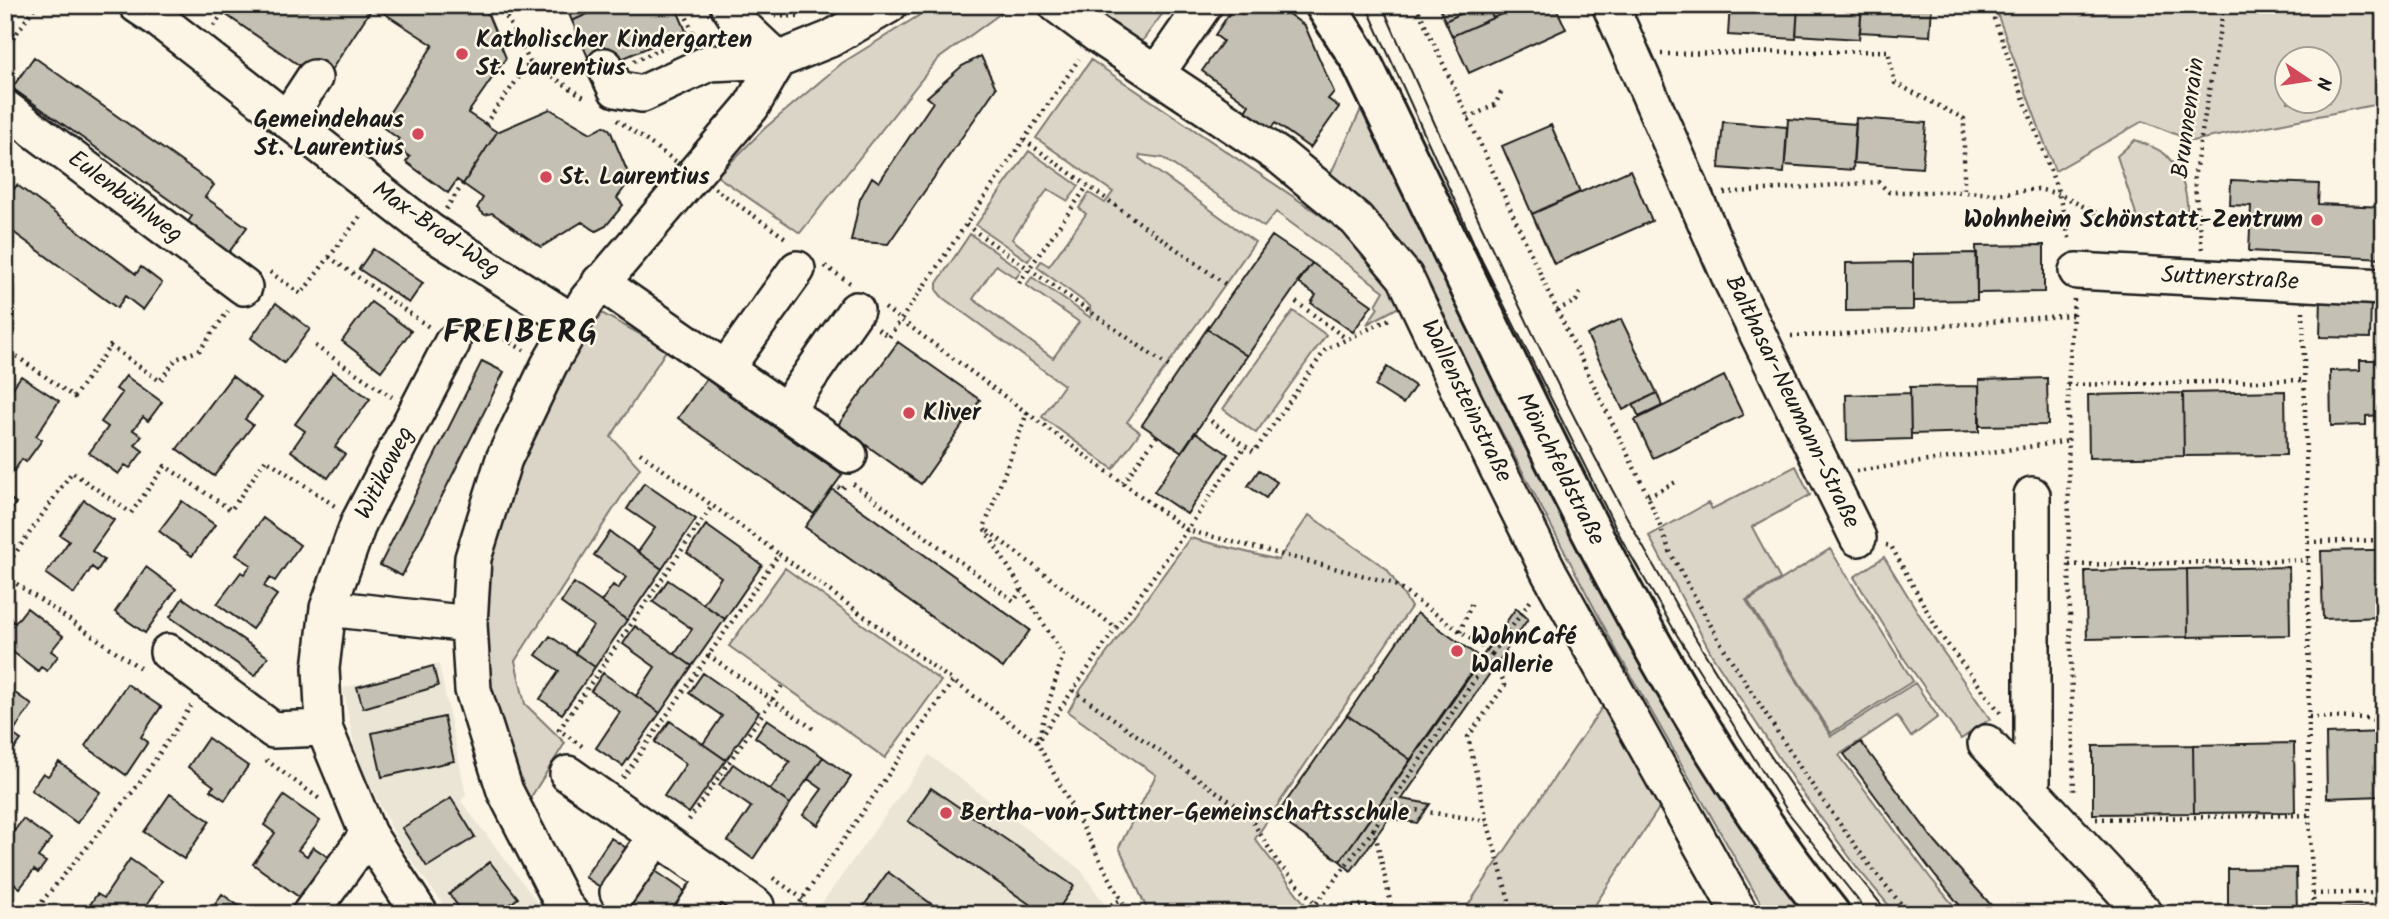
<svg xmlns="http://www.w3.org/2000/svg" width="2389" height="919" viewBox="0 0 2389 919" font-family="Kalam,sans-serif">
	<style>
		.built { fill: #ebe5d6 }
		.green { fill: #dbd5c8; stroke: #7c7872; stroke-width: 2; fill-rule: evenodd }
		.building { fill: #c4c0b3; stroke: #1c1c1c; stroke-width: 2 }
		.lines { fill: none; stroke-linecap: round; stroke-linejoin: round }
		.minor-casing { stroke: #1c1c1c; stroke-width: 40 }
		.major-casing { stroke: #1c1c1c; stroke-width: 44 }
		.path { stroke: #1c1c1c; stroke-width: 4.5; stroke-dasharray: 2 5; stroke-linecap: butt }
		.minor { stroke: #fcf5e5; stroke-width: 35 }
		.major { stroke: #fcf5e5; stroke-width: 38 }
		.tram { stroke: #1c1c1c; stroke-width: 2 }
		.path-bridge { stroke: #1c1c1c; stroke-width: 4.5; stroke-dasharray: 2 5; stroke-linecap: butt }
		.poi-dot { fill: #d1495b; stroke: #fcf5e5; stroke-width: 2.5 }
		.labels { text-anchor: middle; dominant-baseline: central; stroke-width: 5; stroke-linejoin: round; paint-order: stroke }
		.poi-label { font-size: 24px; font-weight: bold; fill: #1c1c1c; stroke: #fcf5e5; text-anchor: start }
		.street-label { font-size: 24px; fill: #1c1c1c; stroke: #fcf5e5 }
		.district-label { font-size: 32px; font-weight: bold; letter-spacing: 2px; fill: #1c1c1c; stroke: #fcf5e5 }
	</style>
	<rect width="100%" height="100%" fill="#fcf5e5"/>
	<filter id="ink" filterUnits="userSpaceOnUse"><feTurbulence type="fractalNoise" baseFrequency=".0143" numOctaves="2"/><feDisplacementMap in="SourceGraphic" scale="14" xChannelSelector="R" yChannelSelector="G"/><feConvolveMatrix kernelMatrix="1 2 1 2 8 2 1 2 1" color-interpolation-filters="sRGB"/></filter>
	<g filter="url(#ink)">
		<!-- built -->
		<path class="built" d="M439 664 466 795 461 801 546 914H450L401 846 357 760 343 688Z
			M929 755 1081 870 1111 914H814Z"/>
		<!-- green -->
		<path class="green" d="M936 5H1012L937 60 800 233 717 176 765 128 842 63Z
			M1081 5H1169L1140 44Z
			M1994 5H2384V103L2192 141 2143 121 2055 171ZM2288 60H2330V102H2288Z
			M1091 60 1347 233 1405 304 1367 324 1378 308 1376 305 1384 291 1276 212 1264 227 1163 158 1140 155 1139 158 1255 242 1127 422 1140 432 1113 469 1042 417 1064 385 943 298 937 291V283L970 234 1021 270 1016 278 996 265 973 299 1053 358 1079 322 1026 285 1032 277 1091 318 1090 306 1037 267 1041 261 1049 266 1086 214 1079 208 1089 193 1105 203 1113 192 1036 138Z
			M1365 101 1745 827 1804 914H1767L1618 653 1416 269 1375 218 1330 175Z
			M2135 140C2144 144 2159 148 2166 155 2184 174 2189 200 2187 224L2140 226 2117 156Z
			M1029 151 1079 186 1068 201 1048 189 1012 239 1032 255 1028 261 976 225Z
			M596 310 667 349 611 437 640 468 515 661 525 704 565 743 524 808 485 675V566L519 455Z
			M1293 311 1326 335 1256 433 1223 409Z
			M1796 466 1810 495 1752 527 1780 579 1746 600 1831 736 1915 683 1938 717 1911 737 1897 716 1839 755 1932 880 1961 914H1896L1859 870 1796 784 1712 655 1649 536 1708 503 1712 509Z
			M1309 515 1387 569 1411 607 1255 839 1308 908 1380 914H1149L1119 847 1156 775 1068 712 1081 689 1190 538 1278 560Z
			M1830 549 1913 681 1831 733 1748 601Z
			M1884 557 1935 640 1990 719 1961 739 1905 660 1854 577Z
			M785 568 941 681 885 758 729 646Z
			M1609 697 1667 796 1589 914H1462Z"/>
		<!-- building -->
		<path class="building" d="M212 5H374L322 84 309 72Z
			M484 5 506 58 468 113 497 132 463 184 457 180 448 193 406 162 410 157 394 146 399 139 381 126 433 45 373 6Z
			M565 5H607L572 21Z
			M607 5H675L686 31 594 71 572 21Z
			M1249 5H1276L1305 26 1334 92 1328 99 1339 107 1310 148 1275 123 1269 131 1244 113 1249 105 1202 71 1223 41 1215 35 1233 8 1242 14Z
			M1438 5H1479L1445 21Z
			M1479 5H1487L1493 18 1452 36 1445 21Z
			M1511 5H1555L1566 29 1469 73 1452 36 1513 9Z
			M1730 5H1798L1796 39 1728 35Z
			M1798 5H1862L1859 39 1796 35Z
			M1862 5H1932L1930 36 1860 32Z
			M981 56 996 88 888 244 851 241 860 199 872 177 879 182 933 102 927 97 962 66Z
			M34 57 214 185 205 197 247 227 227 255 185 226 192 216 12 88Z
			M550 109 591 133 604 126 610 130 628 173 622 182 625 187 617 198 623 205 606 226 596 231 582 222 541 247 492 213 485 215 477 208 483 198 463 184 497 132Z
			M1856 118 1926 123 1922 168 1853 163Z
			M1788 119 1856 124 1853 170 1785 165Z
			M1723 122 1787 127 1784 173 1719 168Z
			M1551 125 1580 192 1532 214 1502 146Z
			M1630 170 1652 221 1554 264 1532 214Z
			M2231 180 2319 184 2318 204 2384 207V258L2249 251 2251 206 2230 205Z
			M17 185 136 274 141 267 162 283 143 310 125 296 117 308 5 226V201Z
			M1272 236 1312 263 1247 356 1207 329Z
			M2044 245V292L1977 293 1976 246Z
			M373 249 423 283 409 303 359 269Z
			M1977 253V300L1913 301V254Z
			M1913 262V310L1846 311V263Z
			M1312 263 1372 305 1353 332 1311 303 1316 295 1297 282Z
			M2321 297 2371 298 2370 338 2320 337Z
			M371 302 411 331 381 371 342 341Z
			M276 303 310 329 284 363 251 338Z
			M1621 319 1657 393 1623 410 1587 335Z
			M1207 329 1247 356 1182 452 1142 425Z
			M898 342 980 400 921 484 838 425Z
			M2360 360H2384V415L2366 416V425L2331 426 2330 371 2360 370Z
			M482 361 504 372 402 576 380 565Z
			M1387 367 1415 386 1403 404 1375 386Z
			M333 372 370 399 335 447 345 454 328 478 291 451 305 431 295 424Z
			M21 376 59 401 36 436 42 440 26 462 22 459 14 471 5 465V399Z
			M126 376 162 402 148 421 143 417 133 430 142 436 135 445 143 451 130 468 125 465 118 474 89 453 108 427 101 422 122 393 116 389Z
			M232 376 261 398 245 419 253 425 214 476 177 449Z
			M1724 376 1743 415 1653 458 1635 420Z
			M2047 378 2048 425 1980 426 1979 380Z
			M706 379 842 475 814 514 678 418Z
			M1979 386V432L1911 434 1910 387Z
			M2285 391 2286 455 2184 456 2183 393Z
			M1657 393 1662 406 1639 417 1633 404Z
			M1910 393 1911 439 1847 441 1846 395Z
			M2183 393 2184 456 2089 458 2088 395Z
			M1195 432 1228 454 1187 514 1154 492Z
			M1259 470 1277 482 1266 498 1248 486Z
			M644 483 696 519 662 569 638 552 655 528 627 509Z
			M832 489 1030 630 1003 668 805 527Z
			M5 495 16 503 8 515 13 518 5 528Z
			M84 500 114 520 92 551 104 560 97 571 92 567 74 594 46 574 69 541 60 535Z
			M182 501 215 525 192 556 159 531Z
			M263 518 300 545 275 581 270 578 264 586 277 595 252 629 217 604 241 572 244 574 251 565 236 555Z
			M706 525 762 565 725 619 703 604 721 577 687 553Z
			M610 532 662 569 627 620 601 602 613 585 618 589 626 577 594 555Z
			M2370 550H2384V617L2323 619 2321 551Z
			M146 567 176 589 145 633 115 612Z
			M2289 567 2290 635 2188 637 2187 569Z
			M2187 569 2188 637 2087 639 2085 571Z
			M668 580 725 619 692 666 675 654 692 629 653 602Z
			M574 583 627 620 595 667 575 653 593 626 561 603Z
			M183 598 268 657 255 676 170 617Z
			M27 608 63 636 51 651 58 656 47 671 41 667 38 671 5 646V622L9 618 15 623Z
			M1516 608 1528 619 1402 799 1430 804 1417 823 1389 818 1351 871 1340 861Z
			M1417 613 1482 659 1411 760 1347 715Z
			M635 626 692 666 660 713 636 696 655 667 623 644Z
			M550 636 595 667 562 714 540 699 559 671 536 655Z
			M433 666 438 686 363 708 357 687Z
			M603 673 660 713 623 766 596 748 620 712 591 691Z
			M703 673 759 712 726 760 703 744 722 716 689 693Z
			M127 684 161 707 141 737 148 742 126 775 85 746Z
			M5 686 32 705 12 733 5 729Z
			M1347 715 1411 760 1340 861 1276 816Z
			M444 717 454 761 382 777 372 733Z
			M767 719 823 757 790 804 770 790 790 762 755 737Z
			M670 721 726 760 689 813 664 796 686 764 655 742Z
			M5 729 21 740 5 762Z
			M2384 732V796L2327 798 2326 734Z
			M208 738 248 766 225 800 210 790 214 786 188 767Z
			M1861 742 1936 843 1999 914H1967L1935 876 1844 754Z
			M2294 743 2295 812 2194 813 2193 745Z
			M2193 745 2194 813 2093 814V746Z
			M823 757 851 777 818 825 803 815 822 789 808 779Z
			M59 762 100 792 77 823 31 790 43 773 48 776Z
			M733 764 790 804 753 859 728 841 751 807 719 785Z
			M931 788 1074 886 1055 914H1044L908 821Z
			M170 794 210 821 184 859 144 832Z
			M284 796 320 821 298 850 307 856 313 847 328 857 299 897 253 864 275 833 264 825Z
			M451 798 475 837 427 867 402 828Z
			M23 819 51 839 38 857 46 862 38 873 34 870 20 888 5 877V857L13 847 6 842Z
			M611 838 631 851 605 890 585 877Z
			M130 859 162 881 141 914H84L97 894 104 898Z
			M490 862 518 898 498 914H464L449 894Z
			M651 868 689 894 676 914H638L626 905Z
			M2296 868 2297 914H2228V869Z
			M888 872 945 914H858Z
			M222 894 250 914H209Z
			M2376 908H2384V914H2329V909Z"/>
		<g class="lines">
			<defs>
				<path id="minor" d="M137 5 158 19 431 232 573 322
					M728 5 742 26 778 60
					M1057 5 1096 34 1281 157 1356 219 1405 277 1464 401 1550 574 1740 914
					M1610 5 1732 282 1858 538
					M605 66 616 89 642 94 709 63 778 60
					M1156 74 1204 5
					M5 108 244 287
					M287 119 314 78
					M2077 271 2384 287
					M600 282 849 455
					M726 368 797 269
					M786 410 856 310
					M328 608 469 624
					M168 652 273 730 324 728
					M1986 743 2032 792V495
					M568 774 756 906 750 914
					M2032 792 2145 914
					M618 892 656 837
					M310 914 368 834
					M420 914 368 834 324 728 321 668 328 608 359 522 452 343
					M571 914 563 904 505 791 473 690 469 624 473 558 504 459 549 365 587 300 751 107 778 60 830 39 889 5
					M692 914 716 878"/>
				<path id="major" d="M1325 5 1360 59C1418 180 1476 300 1535 420 1620 592 1710 764 1830 914"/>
			</defs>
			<!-- minor casing -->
			<use href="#minor" class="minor-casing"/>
			<!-- major casing -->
			<use href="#major" class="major-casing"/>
			<!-- path -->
			<path class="path" d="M500 5 530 62 587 99
				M681 5 694 34
				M1416 5 1557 310 1648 496 1671 554 1723 647 1805 775 1867 862 1909 914
				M1989 5 2059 194 2070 242
				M775 16 801 17
				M214 26 223 13 225 5
				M5 50 36 5
				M1661 54 1888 51 1895 83 1964 119V192L1998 194 2038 189 2059 194 2108 219 2140 226
				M634 61 694 34 697 39
				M1468 118 1495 105 1502 90
				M617 120 651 144
				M485 124 530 62
				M1024 140 1228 286
				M1724 193 1878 182 1889 192H1964
				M446 209 463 184
				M2187 224 2199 223
				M966 225 1171 368
				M2202 249 2194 178 2224 5
				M329 257 429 327
				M5 265 13 271 5 282
				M825 266 850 283
				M270 272 301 294 362 214
				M1019 283 1088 185
				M2074 299 2068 385 2069 565 2074 794
				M1296 302 1347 339
				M885 308 1027 413 984 528 1063 655 1037 742 1129 914
				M1557 310 1576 301 1580 293
				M2303 311 2308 560 2309 815 2314 914
				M474 322 524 350
				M878 329 889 337 1079 59
				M1791 336 1836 335 2072 315
				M315 346 392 397
				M5 348 74 397 110 346 160 381 176 359 200 350 228 311
				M2068 385 2305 380
				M1027 413 1187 530 1245 446 1254 452 1326 349 1392 318
				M1211 421 1245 446
				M640 453 779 554
				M1856 471 2070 441
				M1123 483 1157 436
				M853 484 1014 601 1022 589
				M838 487 842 490 846 483
				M1648 496 1678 481
				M988 531 1116 628 1187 530 1392 583 1492 654 1532 599
				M2308 542 2384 540
				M1886 545 1891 546 1941 636 2002 715
				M2069 565 2308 560
				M5 568 72 472 131 513 165 466 231 510 266 459 335 506
				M5 576 143 670
				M1460 632 1473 600
				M708 655 815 730
				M1073 690 1248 814 1278 863 1316 904 1512 911 1516 914
				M2309 717 2368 718 2384 723
				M582 746 559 730 712 506
				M266 760 321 800
				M623 778 779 554 953 681
				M1389 806 1487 821
				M2096 819 2309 815
				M689 820 783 684
				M773 878 803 899
				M2313 894 2384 892
				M1391 905 1374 828 1492 654 1505 685 1468 737 1487 821 1512 911
				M35 914 44 899 139 784 191 706
				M792 914 953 681 1037 742 1116 628
				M1092 914 1121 900
				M1308 914 1374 829"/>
			<!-- minor -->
			<use href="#minor" class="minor"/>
			<!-- major -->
			<use href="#major" class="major"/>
			<!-- tram -->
			<path class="tram" d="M1366 5 1482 261 1622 540 1677 635 1788 812 1869 914
				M1382 5C1438 133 1496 260 1558 385 1652 572 1754 752 1889 914"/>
			<!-- path-bridge -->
			<path class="path-bridge" d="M651 144 787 239"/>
		</g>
	</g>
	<!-- markers -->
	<g class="poi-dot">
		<circle cx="462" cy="54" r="7"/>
		<circle cx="418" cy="134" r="7"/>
		<circle cx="546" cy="177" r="7"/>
		<circle cx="2317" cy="220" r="7"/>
		<circle cx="909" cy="413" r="7"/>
		<circle cx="1457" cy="651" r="7"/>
		<circle cx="946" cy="813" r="7"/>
	</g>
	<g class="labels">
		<!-- poi labels -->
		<g class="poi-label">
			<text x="476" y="40">Katholischer Kindergarten<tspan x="476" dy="28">St. Laurentius</tspan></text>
			<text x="404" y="120" text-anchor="end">Gemeindehaus<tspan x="404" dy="28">St. Laurentius</tspan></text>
			<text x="560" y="177">St. Laurentius</text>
			<text x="2303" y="220" text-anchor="end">Wohnheim Schönstatt-Zentrum</text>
			<text x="923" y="413">Kliver</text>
			<text x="1471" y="637">WohnCafé<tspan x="1471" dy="28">Wallerie</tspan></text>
			<text x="960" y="813">Bertha-von-Suttner-Gemeinschaftsschule</text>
		</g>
		<!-- street labels -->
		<g class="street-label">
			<text transform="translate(2189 118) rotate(-82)">Brunnenrain</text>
			<text transform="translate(125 197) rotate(37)">Eulenbühlweg</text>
			<text transform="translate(436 230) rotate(35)">Max-Brod-Weg</text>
			<text transform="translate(2230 279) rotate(3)">Suttnerstraße</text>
			<text transform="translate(1466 401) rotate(64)">Wallensteinstraße</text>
			<text transform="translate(1792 402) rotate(64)">Balthasar-Neumann-Straße</text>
			<text transform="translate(1560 469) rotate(63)">Mönchfeldstraße</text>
			<text transform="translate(385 473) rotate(-63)">Witikoweg</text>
		</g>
		<!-- district labels -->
		<g class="district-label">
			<text x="521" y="333">FREIBERG</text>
		</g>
	</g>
	<!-- margin -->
	<rect width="2389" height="919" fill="none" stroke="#fcf5e5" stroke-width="28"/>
	<rect x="14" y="14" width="2361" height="891" fill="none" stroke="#1c1c1c" stroke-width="2.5" filter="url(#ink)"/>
	<!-- north arrow -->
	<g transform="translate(2308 80) rotate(103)"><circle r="33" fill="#fcf5e5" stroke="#a29e95" stroke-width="2"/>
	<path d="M0-5L12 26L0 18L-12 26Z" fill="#d1495b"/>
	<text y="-10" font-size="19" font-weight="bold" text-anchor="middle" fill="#1c1c1c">N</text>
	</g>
</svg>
